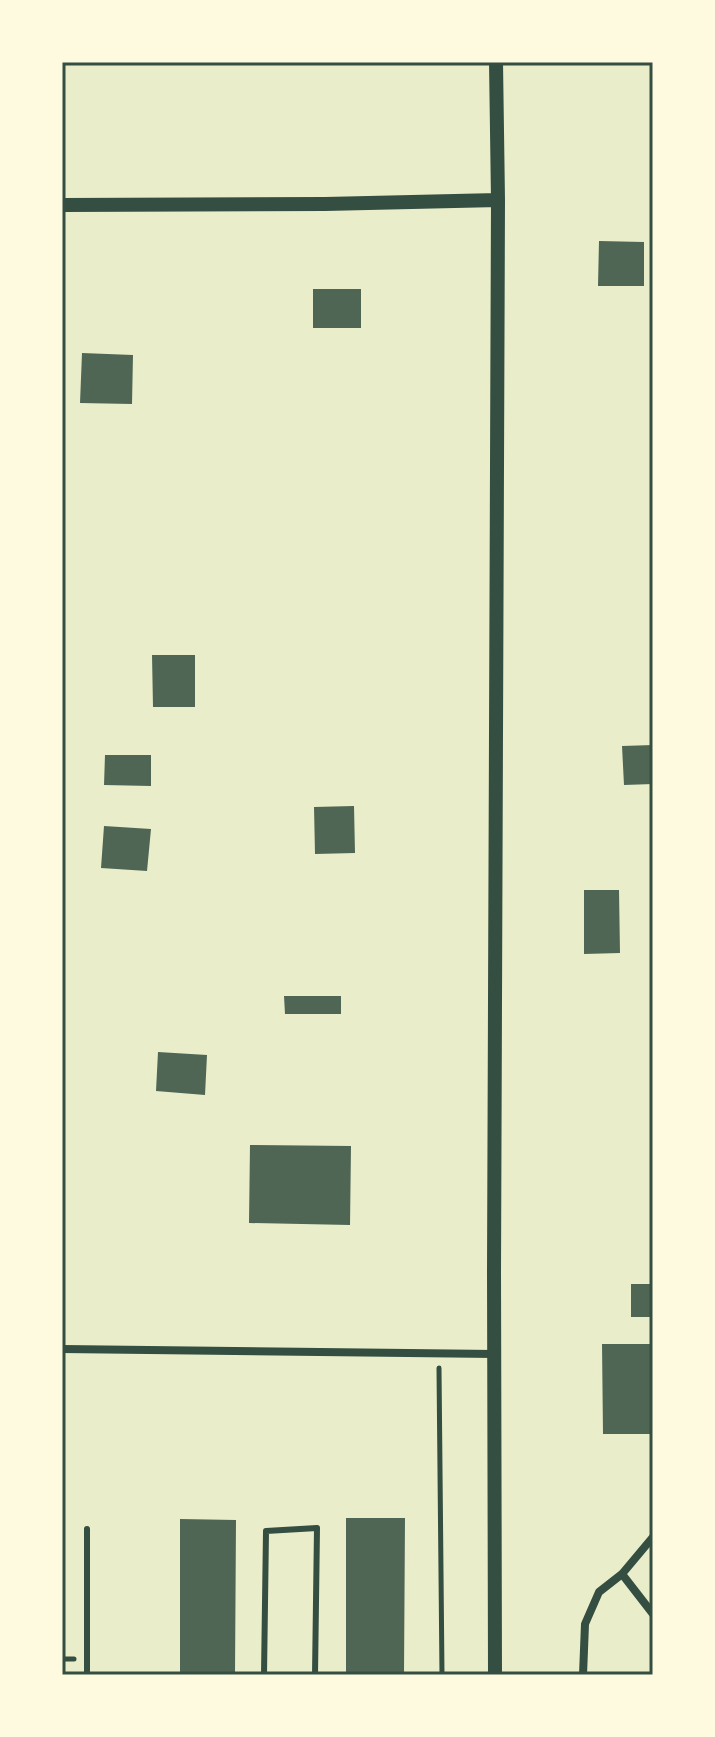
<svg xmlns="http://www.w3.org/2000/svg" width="715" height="1737" viewBox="0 0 715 1737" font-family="Inter,sans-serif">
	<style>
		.building { fill: #4f6655 }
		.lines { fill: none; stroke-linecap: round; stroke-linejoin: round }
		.path { stroke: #344e41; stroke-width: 5 }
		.service { stroke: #344e41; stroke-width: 6 }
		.minor { stroke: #344e41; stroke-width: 8 }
		.tertiary { stroke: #344e41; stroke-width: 14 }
		.neatline { fill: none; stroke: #344e41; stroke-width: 3 }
	</style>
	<rect width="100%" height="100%" fill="#e9edc9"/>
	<!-- building -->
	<path class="building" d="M599 241 644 242V286H598Z
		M313 289H361V328H313Z
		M82 353 133 355 132 404 80 403Z
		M152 655H195V707H153Z
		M653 745V784L624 785 622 746Z
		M105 755H151V786L104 785Z
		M354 806 355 853 315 854 314 807Z
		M104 826 151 829 147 871 101 868Z
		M584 890H619L620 953 584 954Z
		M284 996H341V1014H285Z
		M158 1052 207 1055 205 1095 156 1091Z
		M250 1145 351 1146 350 1225 249 1223Z
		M631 1284H653V1317H631Z
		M602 1344H653V1434H603Z
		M346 1518H405L404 1675H346Z
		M180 1519 236 1520 235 1675H180Z"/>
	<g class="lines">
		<!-- path -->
		<path class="path" d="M439 1368 442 1675
			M62 1659H74"/>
		<!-- service -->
		<path class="service" d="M87 1529V1675
			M264 1675 266 1531 317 1528 315 1675"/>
		<!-- minor -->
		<path class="minor" d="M62 1349 495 1354
			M622 1574 653 1614
			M583 1675 585 1624 599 1592 622 1574 653 1537"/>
		<!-- tertiary -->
		<path class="tertiary" d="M62 205 325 204 498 200
			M495 1675 494 1271 498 200 496 62"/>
	</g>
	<!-- border -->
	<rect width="715" height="1737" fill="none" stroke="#fefae0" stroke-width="128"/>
	<rect x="64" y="64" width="587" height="1609" class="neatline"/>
</svg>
